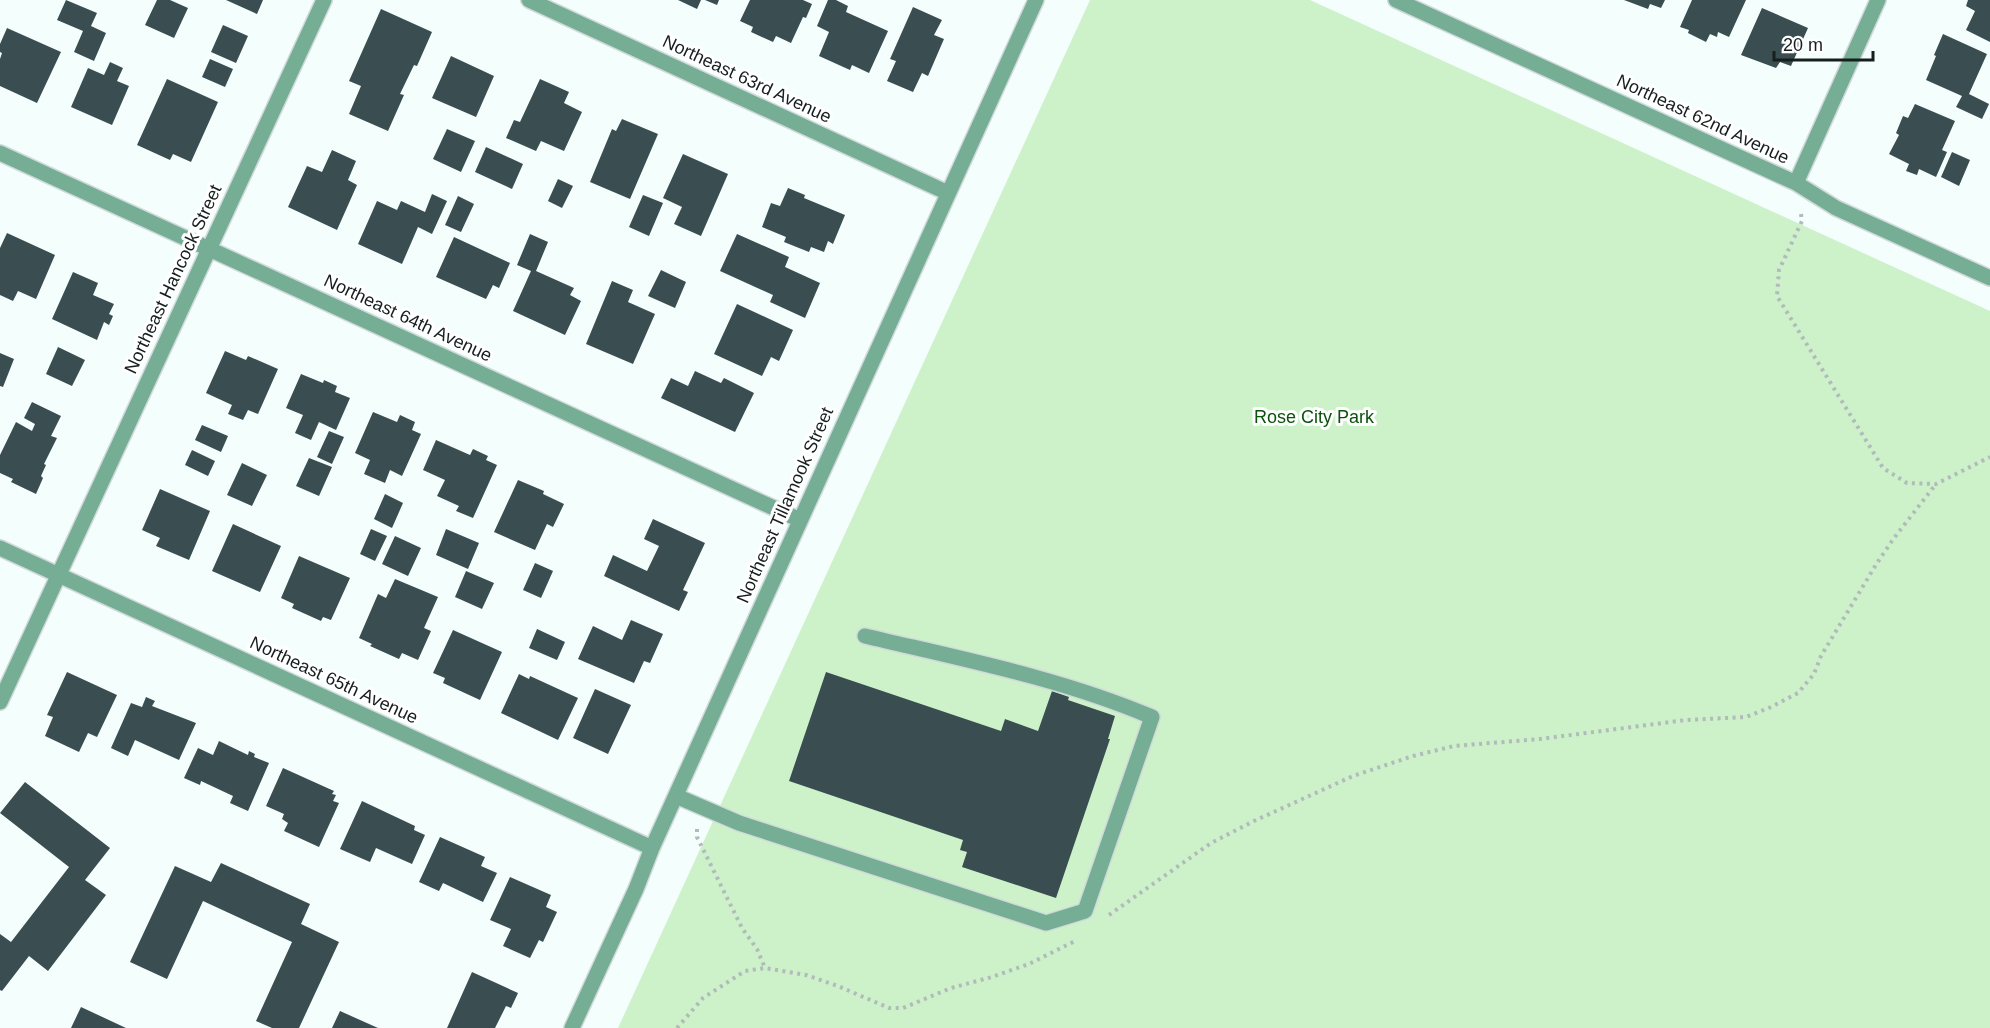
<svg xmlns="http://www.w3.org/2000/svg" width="1990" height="1028" viewBox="0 0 1990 1028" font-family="Helvetica,sans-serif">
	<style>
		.green { fill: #cdf2ca }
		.building { fill: #3a4e52 }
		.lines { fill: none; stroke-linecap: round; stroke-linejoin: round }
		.minor-casing { stroke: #d0dad9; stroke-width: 18 }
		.path { stroke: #b1bbba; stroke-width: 4; stroke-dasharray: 3 4.5; stroke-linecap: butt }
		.minor { stroke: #75ad95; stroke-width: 15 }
		.labels { text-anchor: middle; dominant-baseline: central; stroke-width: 6; stroke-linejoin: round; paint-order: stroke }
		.street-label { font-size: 18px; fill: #161f1e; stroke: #fff }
		.park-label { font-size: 18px; fill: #0a530a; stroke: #fff }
	</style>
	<rect width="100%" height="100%" fill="#f4fefd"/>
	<!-- green -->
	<path class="green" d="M1090 0H1310L1990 311V1028H618Z"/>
	<!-- building -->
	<path class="building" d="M66 0 97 13 91 26 106 33 94 61 74 52 83 31 57 20Z
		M157 0H170L188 8 174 38 145 25Z
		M226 0H263L257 14Z
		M678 0H701L697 9Z
		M705 0H719L717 5Z
		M750 0H803L812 4 806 18 803 17 791 43 776 36 773 42 751 32 753 27 740 21Z
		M828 0H836L848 6 846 12 888 31 869 73 852 65 850 70 819 56 829 32 817 26Z
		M1624 0H1665L1661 8 1650 4 1648 9Z
		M1692 0H1746L1729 37 1718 32 1717 37 1710 34 1706 42 1688 33 1689 30 1680 27Z
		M1968 0H1990V42L1966 30 1975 11 1966 6Z
		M913 7 942 20 934 35 944 39 928 76 922 73 913 92 887 81 896 61 890 59Z
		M1762 8 1808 28 1791 66 1780 62 1776 68 1741 55Z
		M381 9 432 32 417 66 414 65 400 94 404 95 388 131 349 114 361 86 349 81Z
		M223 25 248 36 236 63 211 52Z
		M7 28 61 52 37 103 0 86V59L2 53 0 52V44Z
		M1943 34 1987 54 1969 94 1989 104 1982 119 1956 107 1962 96 1926 80 1936 56 1934 55Z
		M451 56 494 76 476 117 432 98Z
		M210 59 233 69 225 87 202 77Z
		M110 62 123 68 117 81 129 86 112 125 71 107 88 68 104 75Z
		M167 79 218 102 191 162 173 154 170 160 137 145Z
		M540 79 569 92 564 103 582 112 564 151 541 141 536 151 506 138 514 120 520 122Z
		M1915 104 1955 121 1942 150 1947 152 1936 177 1919 169 1917 175 1906 171 1909 164 1889 154 1899 135 1896 133 1903 116 1908 118Z
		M622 119 658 134 630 199 590 182 612 129 616 131Z
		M447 129 475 141 461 172 433 159Z
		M486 147 523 164 512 189 475 172Z
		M332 150 356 161 348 180 357 185 337 230 288 207 307 166 322 172Z
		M1952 152 1970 160 1959 186 1941 177Z
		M683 154 728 174 701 236 674 224 682 207 663 198Z
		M558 179 573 186 562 208 548 201Z
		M788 188 805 195 804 198 845 215 833 244 828 241 824 252 811 247 809 252 784 242 786 237 762 227 771 203 780 206Z
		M432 194 447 201 432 234 418 227 402 264 358 244 377 201 397 210 401 201 425 212Z
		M643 195 663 203 649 236 629 227Z
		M458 196 474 204 461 232 445 225Z
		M7 233 55 255 36 299 18 291 13 301 0 295V248Z
		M530 234 548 242 536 271 574 288 570 295 581 301 565 335 513 311 531 271 517 265Z
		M737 234 789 257 785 267 820 283 805 318 770 302 773 295 720 271Z
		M454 237 510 263 499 288 493 285 486 299 436 277Z
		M661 270 686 282 675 308 648 296Z
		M73 272 98 283 93 295 114 304 109 314 113 316 109 325 104 322 97 340 52 319Z
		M612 281 633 290 628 302 655 314 633 364 586 344Z
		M737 304 793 330 779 361 771 357 762 376 714 354Z
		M58 347 85 360 72 386 46 374Z
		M225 351 246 360 248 356 278 369 258 414 248 410 243 420 228 414 232 405 206 393Z
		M0 353 14 359 3 387 0 386Z
		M695 371 721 383 724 378 754 393 735 432 661 398 671 378 688 386Z
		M301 374 323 383 324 380 337 386 335 392 350 398 336 430 319 422 311 440 295 433 303 415 286 408Z
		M32 402 61 416 51 436 57 438 44 464 46 465 41 476 43 478 36 494 11 482 13 479 0 473V455L16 422 32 431 35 424 24 418Z
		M373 412 397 422 400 415 415 422 412 430 421 434 402 476 390 470 385 483 364 474 370 460 355 453Z
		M202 425 228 436 221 452 195 440Z
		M329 431 344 437 332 464 317 457Z
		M436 440 470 455 473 449 488 456 486 460 497 465 473 518 456 511 459 506 437 496 445 480 423 470Z
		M192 450 215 461 208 476 185 465Z
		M309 458 332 467 319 496 296 486Z
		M242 463 267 475 252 506 227 495Z
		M518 480 544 491 543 494 564 504 553 527 547 524 535 550 494 532Z
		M160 489 210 511 189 560 156 546 160 538 142 530Z
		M385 494 403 503 392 528 374 519Z
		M653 519 705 543 683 590 688 592 679 611 604 576 613 555 647 571 659 546 644 539Z
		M233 524 281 546 260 592 212 571Z
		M371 529 387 536 375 561 360 554Z
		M446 529 479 543 468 569 436 555Z
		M395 536 421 548 408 576 382 564Z
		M299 556 350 578 331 620 323 617 321 621 292 608 294 604 281 598Z
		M535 563 553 571 541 598 523 590Z
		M466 571 494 583 482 609 455 597Z
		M395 579 438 597 424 628 431 631 418 660 402 653 399 659 370 646 372 644 359 638 378 594 386 598Z
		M631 620 663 634 650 663 644 661 634 683 578 659 593 626 622 640Z
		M537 629 565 642 557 660 529 648Z
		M453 630 502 652 480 700 443 683 445 678 433 673Z
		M67 672 117 695 97 737 88 733 79 752 45 736 53 717 47 715Z
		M826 672 1001 731 1005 719 1038 731 1052 691 1069 697 1068 700 1115 716 1108 739H1110L1056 898 962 867 967 852 960 850 963 840 789 781Z
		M519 674 529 679 530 676 578 698 558 740 501 713Z
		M595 689 631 705 608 754 573 738Z
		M146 697 155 701 152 706 196 723 179 760 135 740 128 756 111 748 131 703 142 707Z
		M219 741 248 755 249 751 255 754 254 757 269 763 248 811 230 803 233 796 201 781 200 785 184 778 198 748 213 755Z
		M283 768 334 791 332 794 336 795 333 801 339 803 319 847 284 831 288 823 282 819 284 814 266 806Z
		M25 782 110 848 85 880 106 895 48 971 29 956 2 991 0 990V934L11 942 69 867 0 813Z
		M362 801 415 826 414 830 425 835 412 864 376 848 370 862 340 849Z
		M440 837 485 857 481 866 497 873 483 902 443 883 439 891 419 882Z
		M221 863 310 904 301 924 339 942 299 1028H272L256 1021 292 942 203 901 167 979 130 962 175 866 211 882Z
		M510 877 551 895 546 907 557 912 543 942 539 940 530 958 503 946 511 929 490 920Z
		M472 972 518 993 511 1008 506 1006 495 1028H447Z
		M81 1007 126 1028H71Z
		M340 1011 378 1028H332Z"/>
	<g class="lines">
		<defs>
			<path id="minor" d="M529 0 948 193
				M1396 0 1796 183 1836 208 1990 278
				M0 153 800 520
				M1796 183 1878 0
				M0 548 652 848
				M0 702 324 0
				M676 796 739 823 1046 923 1085 911 1152 717C1060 678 962 659 865 636
				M572 1028 636 889 652 848 1036 0"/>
		</defs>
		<!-- minor casing -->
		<use href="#minor" class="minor-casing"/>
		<!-- path -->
		<path class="path" d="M1801 214 1802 221 1779 270 1777 296 1883 468 1907 483 1936 484 1990 457
			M697 829V837L742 928 757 949 765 968
			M1109 915 1211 843 1254 821 1353 776 1413 756 1454 746 1540 739 1686 720 1746 717 1771 707 1798 693 1814 674 1821 656 1877 563 1894 538 1936 484
			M677 1028 703 998 745 971 765 968 806 975 838 986 889 1008H903L951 988 992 977 1029 964 1075 941"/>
		<!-- minor -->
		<use href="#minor" class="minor"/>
	</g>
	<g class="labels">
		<!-- street labels -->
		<g class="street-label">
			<text transform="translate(747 79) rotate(25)">Northeast 63rd Avenue</text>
			<text transform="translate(1703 119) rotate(25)">Northeast 62nd Avenue</text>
			<text transform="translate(173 279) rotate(-65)">Northeast Hancock Street</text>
			<text transform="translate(408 318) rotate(25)">Northeast 64th Avenue</text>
			<text transform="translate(785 505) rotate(-66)">Northeast Tillamook Street</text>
			<text transform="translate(334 680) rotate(25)">Northeast 65th Avenue</text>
		</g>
		<!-- park labels -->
		<g class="park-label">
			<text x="1314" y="417">Rose City Park</text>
		</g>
	</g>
	<!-- scale -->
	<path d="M1774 51v9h99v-9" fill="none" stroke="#161f1e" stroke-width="3"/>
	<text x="1783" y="51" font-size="18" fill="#161f1e" stroke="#ffffff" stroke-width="4.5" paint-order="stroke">20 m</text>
</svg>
